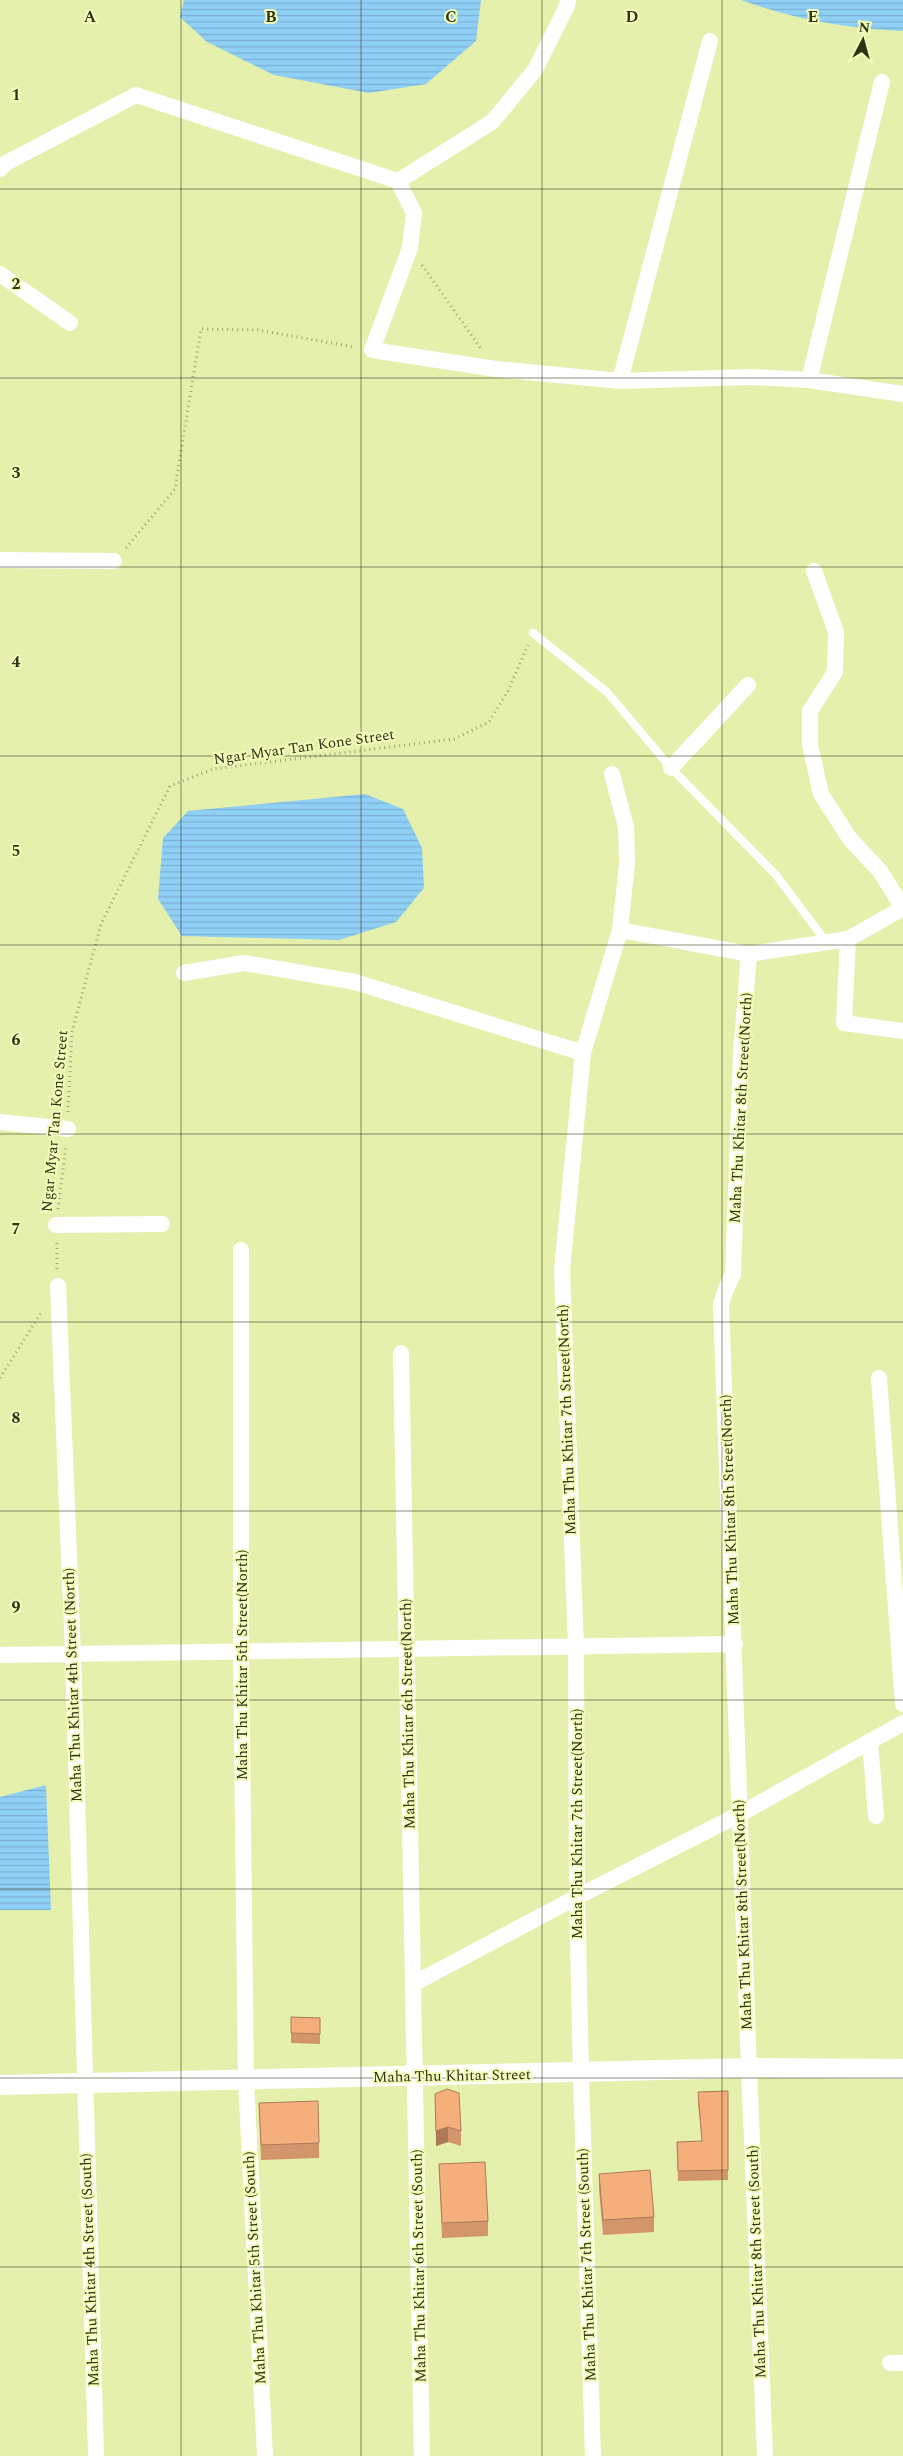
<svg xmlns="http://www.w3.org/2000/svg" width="903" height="2456" viewBox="0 0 903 2456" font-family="Spectral,serif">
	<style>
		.water { fill: url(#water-rules) }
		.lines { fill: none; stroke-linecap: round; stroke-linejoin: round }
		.path { stroke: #9da671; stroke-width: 3; stroke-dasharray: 1 4; stroke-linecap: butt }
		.service { stroke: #fff; stroke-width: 8 }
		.minor { stroke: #fff; stroke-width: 16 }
		.tertiary { stroke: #fff; stroke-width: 20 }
		.wall { fill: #d3966c }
		.shaded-wall { fill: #ac7a58 }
		.building { fill: #f5af7d; stroke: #ac7a58 }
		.grid { fill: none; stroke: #2d3116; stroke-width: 1; stroke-opacity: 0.55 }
		.labels { text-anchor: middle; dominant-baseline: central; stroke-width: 4; stroke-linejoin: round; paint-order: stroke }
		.street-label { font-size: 15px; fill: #2d3116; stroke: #f1fdb8 }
		.grid-label { font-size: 16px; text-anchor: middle; font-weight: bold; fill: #2d3116; stroke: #f1fdb8; stroke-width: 4; stroke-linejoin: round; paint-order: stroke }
	</style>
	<defs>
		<pattern id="water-rules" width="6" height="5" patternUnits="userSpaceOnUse" patternTransform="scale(1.25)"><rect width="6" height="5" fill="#90cff6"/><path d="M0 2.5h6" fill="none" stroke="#7cb2d2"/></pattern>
	</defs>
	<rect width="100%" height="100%" fill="#e4f0ab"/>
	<!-- water -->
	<path class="water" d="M184 0H481L476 41 426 84 369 93 274 75 207 42 180 17Z
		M741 0H903V31C849 29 792 19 741 0Z
		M365 794 403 809 422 848 424 888 396 922 339 940 182 936 158 899 163 838 188 811Z
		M46 1785 51 1910H0V1797Z"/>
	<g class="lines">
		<!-- path -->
		<path class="path" d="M422 265 482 350
			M126 548 175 489 201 329 258 330 354 347
			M68 1112 72 1032 101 924 170 786 213 769 454 739 489 722 508 691 528 645
			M58 1209 66 1146
			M57 1243V1269
			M0 1378 41 1313"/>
		<!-- service -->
		<path class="service" d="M533 633 607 692 671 768 776 875 827 943"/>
		<!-- minor -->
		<path class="minor" d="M0 169 6 163 136 95 398 181 414 213 410 248 372 350 496 369 620 381 751 377 809 380 903 394
			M398 181 492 122 535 70 567 6 568 0
			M0 274 70 323
			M809 380 882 82
			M620 381 710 41
			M0 560 114 561
			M814 571 836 632 835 672 810 711V745L821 794 850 839 880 871 903 908
			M671 768 748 685
			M620 930 749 954 848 939 903 908
			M848 939 844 1023 903 1031
			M749 954 741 1054 733 1274 726 1289 721 1305 749 2068 765 2456
			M184 973 244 963 355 982 583 1053
			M0 1122 68 1129
			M56 1225 162 1224
			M241 1250V1652L246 2080 265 2456
			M58 1286 73 1654 96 2456
			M401 1353 422 2456
			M879 1378 903 1704
			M0 1655 735 1644
			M870 1741 876 1816
			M413 1984 577 1897 740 1814 903 1723
			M890 2363H903
			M593 2456 581 2074 577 1897 576 1647 562 1270 583 1053 620 930 627 863 626 827 612 774"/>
		<!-- tertiary -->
		<path class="tertiary" d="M0 2085 749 2068 903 2069"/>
	</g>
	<!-- wall -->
	<path class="wall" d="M291 2017 320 2028V2044L291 2043Z
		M728 2091V2180L678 2181 677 2142 702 2141 698 2102V2092Z
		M435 2094 461 2131V2146L448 2142 436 2146Z
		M259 2103 319 2143V2158L261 2160Z
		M439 2164 488 2221V2236L442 2238Z
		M599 2174 654 2217V2232L603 2235 599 2189Z"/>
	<!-- shaded-wall -->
	<path class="shaded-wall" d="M448 2127V2142L436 2146V2131Z"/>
	<!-- building -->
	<path class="building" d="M291 2017 320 2018V2034L291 2033Z
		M447 2089 459 2093 461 2131 448 2127 436 2131 435 2094Z
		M728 2091V2170L678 2171 677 2142 702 2141 698 2092Z
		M318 2101 319 2143 261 2145 259 2103Z
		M485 2162 488 2221 442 2223 439 2164Z
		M650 2170 654 2217 603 2220 599 2174Z"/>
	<!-- grid -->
	<path class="grid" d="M181 0V2456M361 0V2456M542 0V2456M722 0V2456M0 189H903M0 378H903M0 567H903M0 756H903M0 945H903M0 1134H903M0 1322H903M0 1511H903M0 1700H903M0 1889H903M0 2078H903M0 2267H903"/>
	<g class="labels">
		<!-- street labels -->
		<g class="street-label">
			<text transform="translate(304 747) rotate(-8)">Ngar Myar Tan Kone Street</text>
			<text transform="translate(741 1108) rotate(-87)">Maha Thu Khitar 8th Street(North)</text>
			<text transform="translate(55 1121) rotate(-85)">Ngar Myar Tan Kone Street</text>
			<text transform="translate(567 1420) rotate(-92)">Maha Thu Khitar 7th Street(North)</text>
			<text transform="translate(730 1510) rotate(-92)">Maha Thu Khitar 8th Street(North)</text>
			<text transform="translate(242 1665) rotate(-90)">Maha Thu Khitar 5th Street(North)</text>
			<text transform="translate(73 1685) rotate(-92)">Maha Thu Khitar 4th Street (North)</text>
			<text transform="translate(408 1714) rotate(-91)">Maha Thu Khitar 6th Street(North)</text>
			<text transform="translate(577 1824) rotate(-90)">Maha Thu Khitar 7th Street(North)</text>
			<text transform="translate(743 1915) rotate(-92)">Maha Thu Khitar 8th Street(North)</text>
			<text transform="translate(452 2076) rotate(-1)">Maha Thu Khitar Street</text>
			<text transform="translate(757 2262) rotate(-92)">Maha Thu Khitar 8th Street (South)</text>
			<text transform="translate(587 2265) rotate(-92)">Maha Thu Khitar 7th Street (South)</text>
			<text transform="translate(419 2266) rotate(-91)">Maha Thu Khitar 6th Street (South)</text>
			<text transform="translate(255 2268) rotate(-93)">Maha Thu Khitar 5th Street (South)</text>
			<text transform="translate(90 2270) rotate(-92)">Maha Thu Khitar 4th Street (South)</text>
		</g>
	</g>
	<g class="grid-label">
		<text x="90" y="22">A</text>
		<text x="271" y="22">B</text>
		<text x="451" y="22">C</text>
		<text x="632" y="22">D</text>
		<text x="813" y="22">E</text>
		<text x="16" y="100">1</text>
		<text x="16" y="289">2</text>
		<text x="16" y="478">3</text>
		<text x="16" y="667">4</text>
		<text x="16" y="856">5</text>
		<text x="16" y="1045">6</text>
		<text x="16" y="1234">7</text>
		<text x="16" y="1423">8</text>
		<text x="16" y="1612">9</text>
	</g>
	<!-- north arrow -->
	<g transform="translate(863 40) rotate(6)" stroke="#f1fdb8" stroke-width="4" paint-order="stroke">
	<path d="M0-4L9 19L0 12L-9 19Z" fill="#2d3116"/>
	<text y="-8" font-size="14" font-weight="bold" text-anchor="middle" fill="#2d3116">N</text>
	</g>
</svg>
